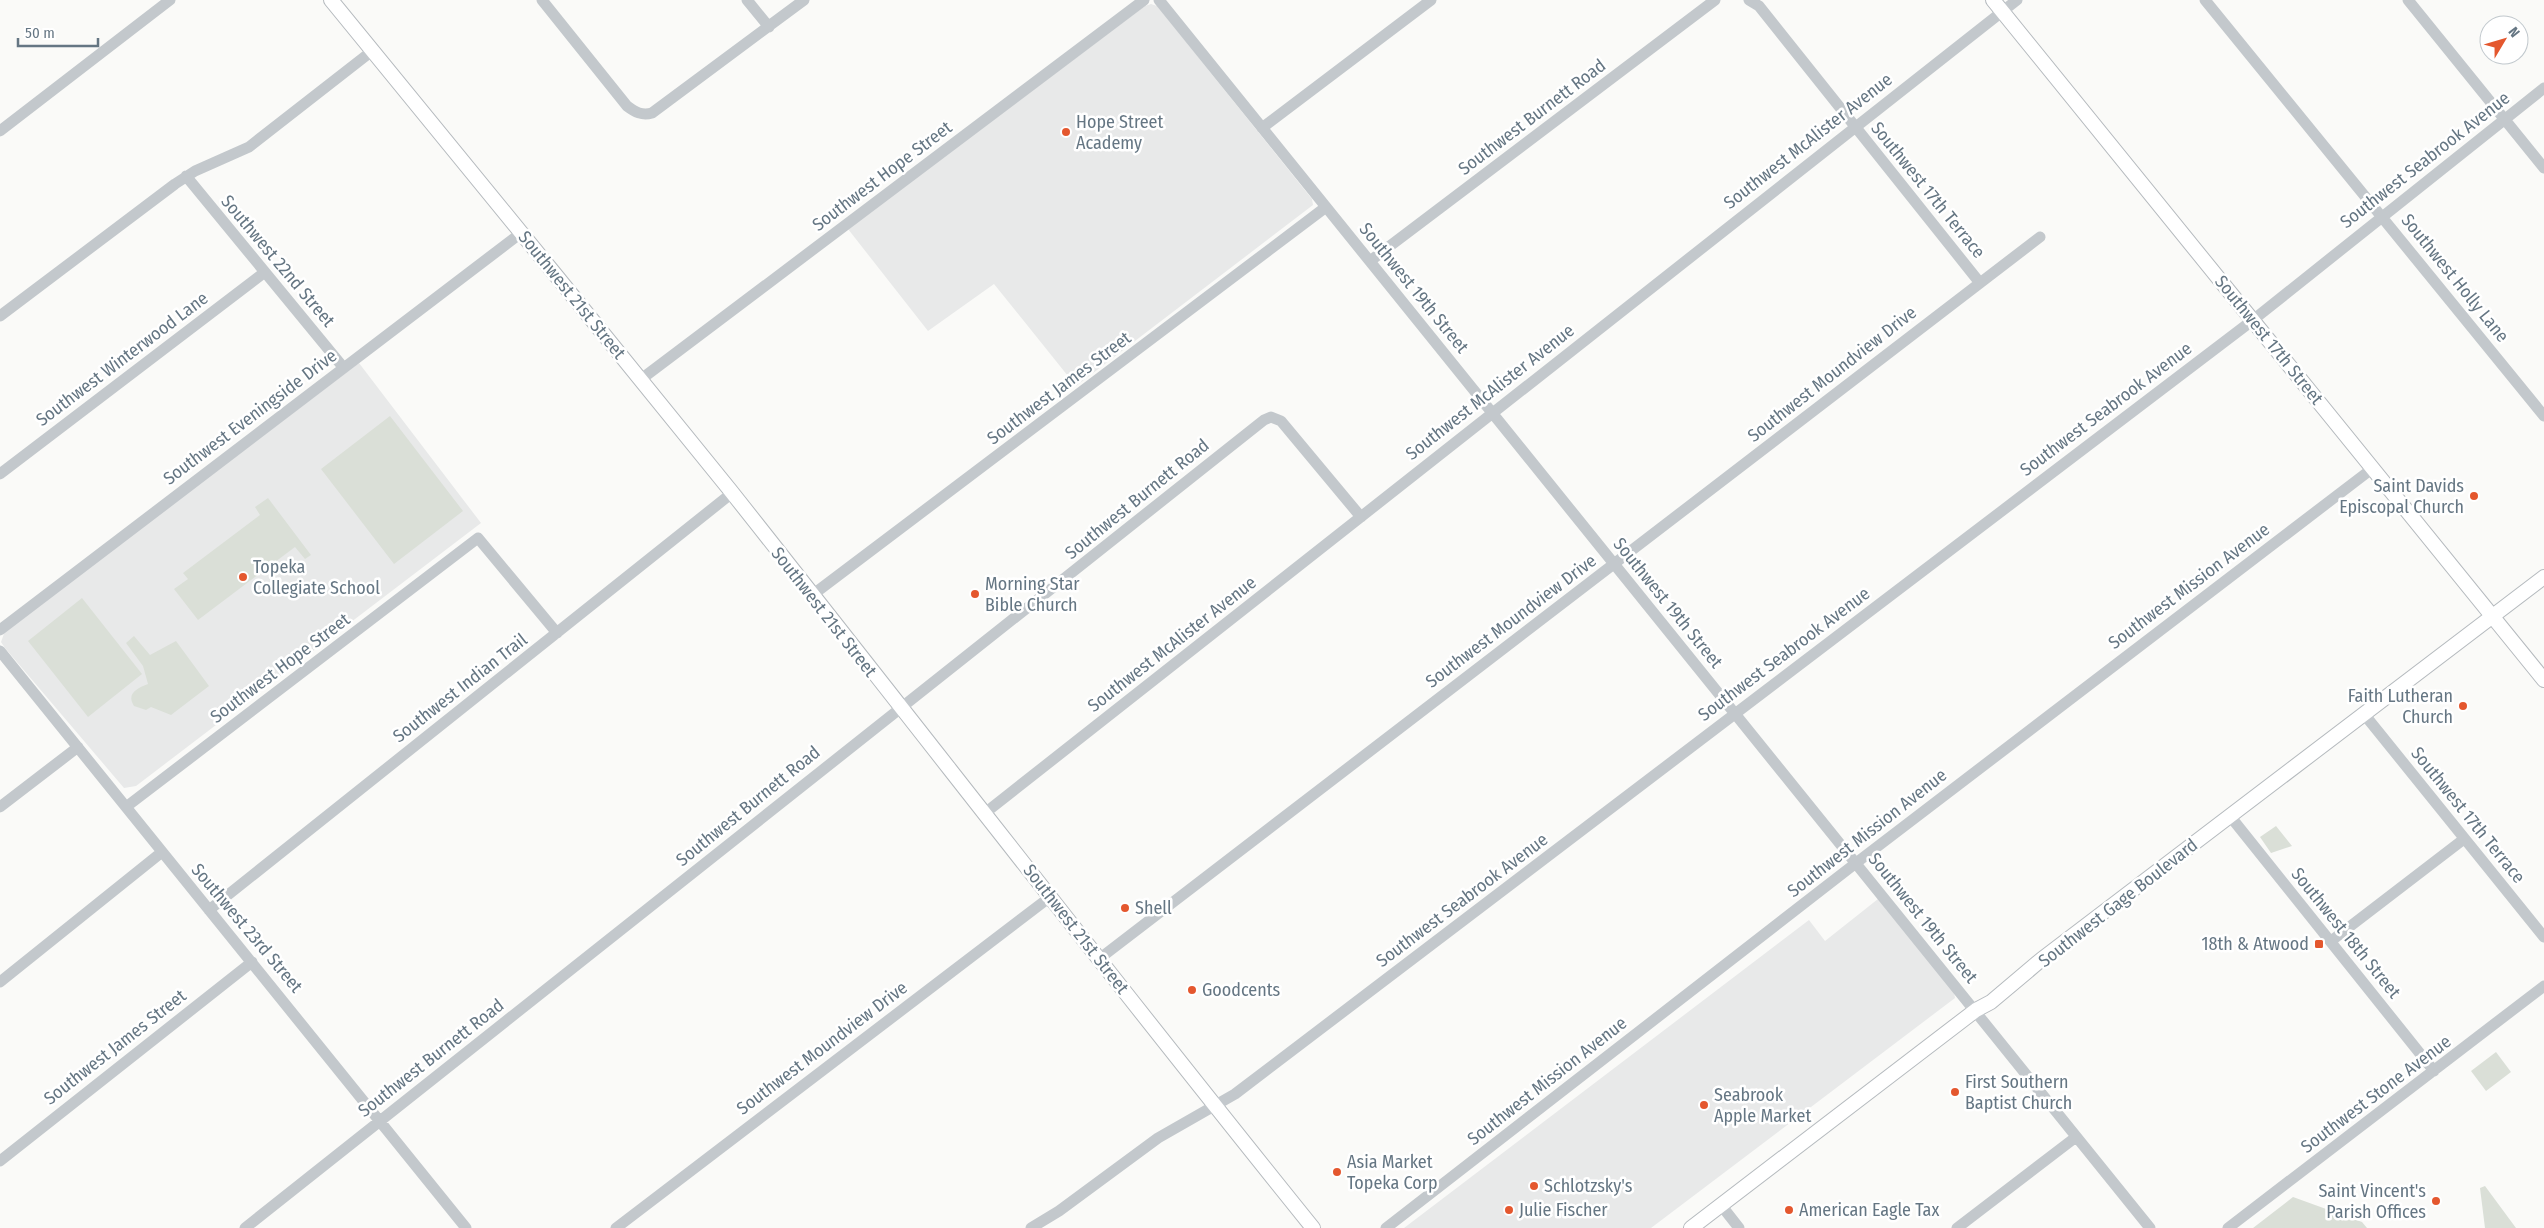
<svg xmlns="http://www.w3.org/2000/svg" width="2544" height="1228" viewBox="0 0 2544 1228" font-family="'Fira Sans Condensed',sans-serif">
	<style>
		.built { fill: #e8e9e9 }
		.green { fill: #dadfd7 }
		.lines { fill: none; stroke-linecap: round; stroke-linejoin: round }
		.major-casing { stroke: #b5babe; stroke-width: 16 }
		.minor { stroke: #c3c8cc; stroke-width: 11 }
		.major { stroke: #fff; stroke-width: 14 }
		.poi-dot { fill: #e4572e; stroke: #fff; stroke-width: 2 }
		.labels { text-anchor: middle; dominant-baseline: central; stroke-width: 5; stroke-linejoin: round; paint-order: stroke }
		.street-label { font-size: 18px; fill: #657683; stroke: #fff }
		.poi-label { font-size: 18px; fill: #657683; stroke: #fff; text-anchor: start }
	</style>
	<rect width="100%" height="100%" fill="#fafaf8"/>
	<!-- built -->
	<path class="built" d="M1151 4 1157 6 1162 12 1312 199 1313 205 1076 386 994 284 928 331 848 229 1145 6Z
		M359 363 481 523 136 786 124 788 5 648 1 642 5 631Z
		M1878 899 1954 992 1955 998 1651 1228H1404L1809 920 1825 941Z"/>
	<!-- green -->
	<path class="green" d="M390 416 463 511 394 564 321 469Z
		M268 498 311 555 305 559 295 547 198 620 174 589 188 579 183 573 260 515 255 507Z
		M82 598 142 674 88 717 28 641Z
		M134 636 150 655 176 641 209 686 171 715 151 707 146 710 134 706C126 694 137 688 148 684L143 666 126 643Z
		M2276 826 2292 846 2271 853 2260 837Z
		M2496 1052 2511 1072 2486 1091 2471 1071Z
		M2485 1186 2516 1228H2485L2480 1188Z
		M2293 1197 2362 1222 2367 1228H2253Z"/>
	<g class="lines">
		<defs>
			<path id="major" d="M331 0C464 163 598 326 730 490 925 736 1116 984 1313 1228
				M1993 0 2544 680
				M1691 1228 1976 1010 1991 1002 2042 959 2544 577"/>
		</defs>
		<!-- major casing -->
		<use href="#major" class="major-casing"/>
		<!-- minor -->
		<path class="minor" d="M542 0 627 106C635 112 642 116 652 113L804 0
			M747 0 769 27
			M1159 0 2150 1228
			M1749 0 1759 6 1980 283
			M2205 0 2544 416
			M2408 0 2544 168
			M1262 128 1431 0
			M0 131 170 0
			M186 176 343 367
			M1370 261 1715 0
			M0 316 175 184 195 171 249 147 372 51
			M640 380 1144 0
			M0 474 265 272
			M811 596 1326 207
			M0 630 521 233
			M0 651 466 1228
			M2364 714 2544 937
			M0 807 78 747
			M126 807 478 538 557 633
			M985 813 2017 0
			M2230 816 2434 1071
			M209 910 732 493
			M2331 941 2464 839
			M1099 959 2040 237
			M0 982 162 852
			M0 1161 252 962
			M1721 1205 1739 1228
			M245 1228 1264 420 1271 417 1281 421 1361 517
			M616 1228 1050 897
			M1031 1228 1059 1211 1158 1138 1235 1094 2253 320 2544 88
			M1386 1228 1856 863 2373 468
			M1957 1228 2076 1137
			M2228 1228 2544 986"/>
		<!-- major -->
		<use href="#major" class="major"/>
	</g>
	<!-- markers -->
	<g class="poi-dot">
		<circle cx="1066" cy="132" r="5"/>
		<circle cx="2474" cy="496" r="5"/>
		<circle cx="243" cy="577" r="5"/>
		<circle cx="975" cy="594" r="5"/>
		<circle cx="2463" cy="706" r="5"/>
		<circle cx="1125" cy="908" r="5"/>
		<rect x="2314" y="939" width="10" height="10" rx="2.5"/>
		<circle cx="1192" cy="990" r="5"/>
		<circle cx="1955" cy="1092" r="5"/>
		<circle cx="1704" cy="1105" r="5"/>
		<circle cx="1337" cy="1172" r="5"/>
		<circle cx="1534" cy="1186" r="5"/>
		<circle cx="2436" cy="1201" r="5"/>
		<circle cx="1509" cy="1210" r="5"/>
		<circle cx="1789" cy="1210" r="5"/>
	</g>
	<g class="labels">
		<!-- street labels -->
		<g class="street-label">
			<text transform="translate(1532 117) rotate(-37)">Southwest Burnett Road</text>
			<text transform="translate(1808 141) rotate(-38)">Southwest McAlister Avenue</text>
			<text transform="translate(2425 160) rotate(-38)">Southwest Seabrook Avenue</text>
			<text transform="translate(882 176) rotate(-37)">Southwest Hope Street</text>
			<text transform="translate(1928 190) rotate(51)">Southwest 17th Terrace</text>
			<text transform="translate(278 261) rotate(50)">Southwest 22nd Street</text>
			<text transform="translate(2455 278) rotate(51)">Southwest Holly Lane</text>
			<text transform="translate(1414 288) rotate(51)">Southwest 19th Street</text>
			<text transform="translate(572 295) rotate(51)">Southwest 21st Street</text>
			<text transform="translate(2269 340) rotate(51)">Southwest 17th Street</text>
			<text transform="translate(122 359) rotate(-37)">Southwest Winterwood Lane</text>
			<text transform="translate(1832 374) rotate(-38)">Southwest Moundview Drive</text>
			<text transform="translate(1059 388) rotate(-37)">Southwest James Street</text>
			<text transform="translate(1490 392) rotate(-38)">Southwest McAlister Avenue</text>
			<text transform="translate(2106 409) rotate(-37)">Southwest Seabrook Avenue</text>
			<text transform="translate(250 417) rotate(-37)">Southwest Eveningside Drive</text>
			<text transform="translate(1137 499) rotate(-39)">Southwest Burnett Road</text>
			<text transform="translate(2189 586) rotate(-37)">Southwest Mission Avenue</text>
			<text transform="translate(1668 603) rotate(51)">Southwest 19th Street</text>
			<text transform="translate(824 612) rotate(52)">Southwest 21st Street</text>
			<text transform="translate(1511 621) rotate(-37)">Southwest Moundview Drive</text>
			<text transform="translate(1172 644) rotate(-38)">Southwest McAlister Avenue</text>
			<text transform="translate(1784 654) rotate(-37)">Southwest Seabrook Avenue</text>
			<text transform="translate(280 668) rotate(-37)">Southwest Hope Street</text>
			<text transform="translate(460 688) rotate(-38)">Southwest Indian Trail</text>
			<text transform="translate(748 806) rotate(-39)">Southwest Burnett Road</text>
			<text transform="translate(2468 815) rotate(51)">Southwest 17th Terrace</text>
			<text transform="translate(1867 833) rotate(-38)">Southwest Mission Avenue</text>
			<text transform="translate(1462 900) rotate(-37)">Southwest Seabrook Avenue</text>
			<text transform="translate(2118 903) rotate(-38)">Southwest Gage Boulevard</text>
			<text transform="translate(1923 918) rotate(51)">Southwest 19th Street</text>
			<text transform="translate(247 928) rotate(50)">Southwest 23rd Street</text>
			<text transform="translate(1076 929) rotate(52)">Southwest 21st Street</text>
			<text transform="translate(2346 933) rotate(51)">Southwest 18th Street</text>
			<text transform="translate(115 1047) rotate(-38)">Southwest James Street</text>
			<text transform="translate(822 1048) rotate(-37)">Southwest Moundview Drive</text>
			<text transform="translate(431 1058) rotate(-38)">Southwest Burnett Road</text>
			<text transform="translate(1547 1081) rotate(-38)">Southwest Mission Avenue</text>
			<text transform="translate(2376 1094) rotate(-37)">Southwest Stone Avenue</text>
		</g>
		<!-- poi labels -->
		<g class="poi-label">
			<text x="1076" y="122">Hope Street<tspan x="1076" dy="21">Academy</tspan></text>
			<text x="2464" y="486" text-anchor="end">Saint Davids<tspan x="2464" dy="21">Episcopal Church</tspan></text>
			<text x="253" y="567">Topeka<tspan x="253" dy="21">Collegiate School</tspan></text>
			<text x="985" y="584">Morning Star<tspan x="985" dy="21">Bible Church</tspan></text>
			<text x="2453" y="696" text-anchor="end">Faith Lutheran<tspan x="2453" dy="21">Church</tspan></text>
			<text x="1135" y="908">Shell</text>
			<text x="2309" y="944" text-anchor="end">18th &amp; Atwood</text>
			<text x="1202" y="990">Goodcents</text>
			<text x="1965" y="1082">First Southern<tspan x="1965" dy="21">Baptist Church</tspan></text>
			<text x="1714" y="1095">Seabrook<tspan x="1714" dy="21">Apple Market</tspan></text>
			<text x="1347" y="1162">Asia Market<tspan x="1347" dy="21">Topeka Corp</tspan></text>
			<text x="1544" y="1186">Schlotzsky's</text>
			<text x="2426" y="1191" text-anchor="end">Saint Vincent's<tspan x="2426" dy="21">Parish Offices</tspan></text>
			<text x="1519" y="1210">Julie Fischer</text>
			<text x="1799" y="1210">American Eagle Tax</text>
		</g>
	</g>
	<!-- north arrow -->
	<g transform="translate(2504 40) rotate(52)"><circle r="24" fill="#ffffff" stroke="#c1c8cd"/>
	<path d="M0-4L9 19L0 12L-9 19Z" fill="#e4572e"/>
	<text y="-8" font-size="14" font-weight="bold" text-anchor="middle" fill="#657683">N</text>
	</g>
	<!-- scale -->
	<path d="M18 38v8h80v-8" fill="none" stroke="#657683" stroke-width="2.5"/>
	<text x="25" y="38" font-size="15" fill="#657683" stroke="#ffffff" stroke-width="4" paint-order="stroke">50 m</text>
</svg>
